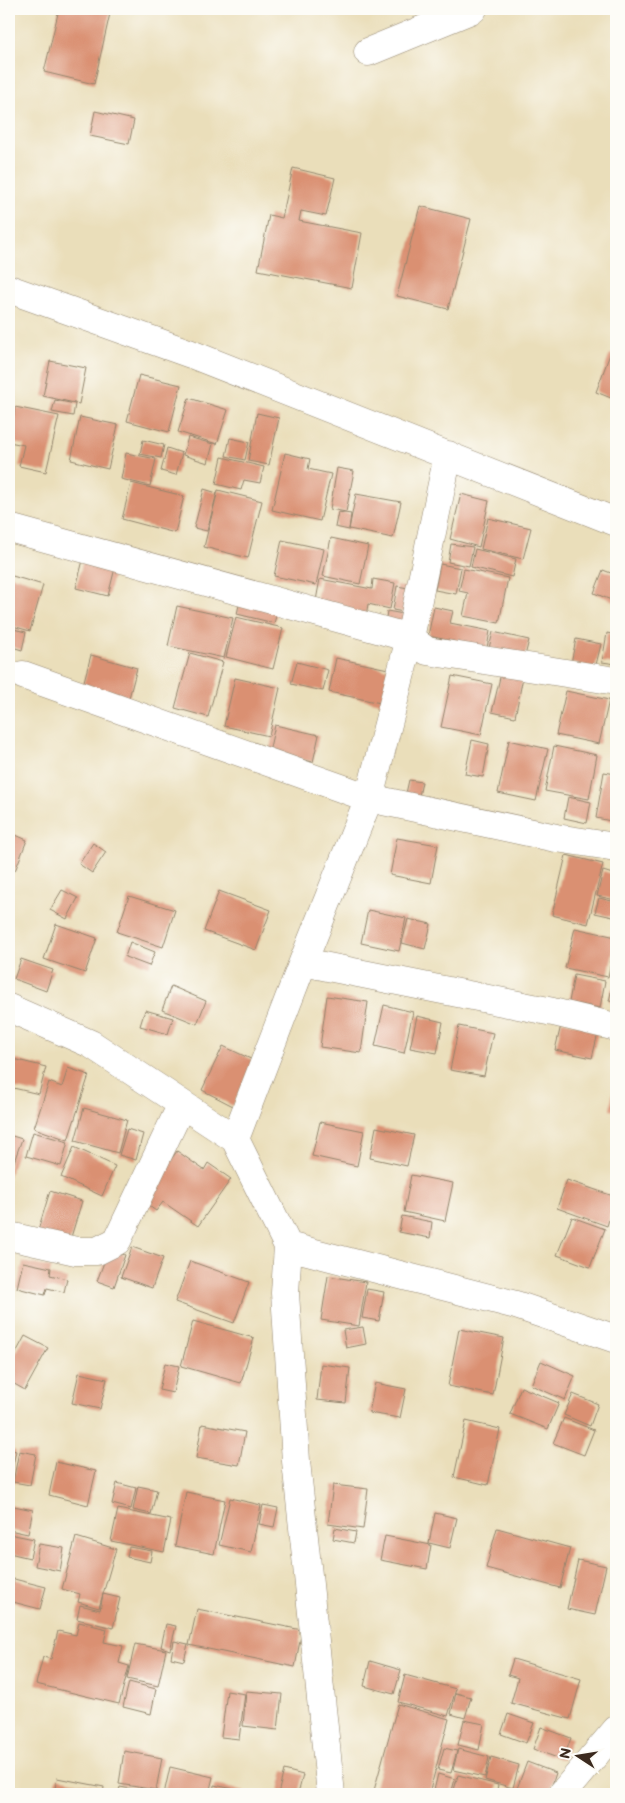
<svg xmlns="http://www.w3.org/2000/svg" width="625" height="1803" viewBox="0 0 625 1803" font-family="'Balsamiq Sans',sans-serif">
	<style>
		.building { fill: #da9072 }
		.lines { fill: none; stroke-linecap: round; stroke-linejoin: round }
		.minor-casing { stroke: #92846c; stroke-width: 29 }
		.minor { stroke: #fff; stroke-width: 28 }
	</style>
	<rect width="100%" height="100%" fill="#fdfcf7"/>
	<filter id="ink" filterUnits="userSpaceOnUse"><feTurbulence type="fractalNoise" baseFrequency=".02" numOctaves="2"/><feDisplacementMap in="SourceGraphic" scale="10" xChannelSelector="R" yChannelSelector="G"/><feConvolveMatrix kernelMatrix="1 2 1 2 8 2 1 2 1" color-interpolation-filters="sRGB"/></filter>
	<filter id="wash" filterUnits="userSpaceOnUse"><feTurbulence type="fractalNoise" baseFrequency=".0096" numOctaves="4" result="noise"/><feDisplacementMap in="SourceGraphic" scale="20" xChannelSelector="R" yChannelSelector="G"/><feGaussianBlur stdDeviation="1.12" result="paint"/><feColorMatrix in="noise" values="0 0 0 0 0 0 0 0 0 0 0 0 0 0 0 0 0 1.4 0 .05"/><feComposite in="paint" operator="in"/></filter>
	<g filter="url(#wash)">
		<rect width="100%" height="100%" fill="#eadeba"/>
		<g id="blocks">
			<!-- building -->
			<path class="building" d="M59 9H111L94 84 44 72Z
				M95 111 134 120 129 144 90 136Z
				M293 168 335 178 326 216 301 211 299 221 362 233 352 288 258 270 269 215 282 218Z
				M420 206 471 219 448 309 397 296Z
				M610 354 616 356V400L596 392Z
				M50 361 86 368 79 404 43 396Z
				M139 375 181 385 169 432 127 421Z
				M9 377 14 378 10 398H9Z
				M189 398 228 410 217 444 178 432Z
				M55 400 75 404 73 416 52 412Z
				M15 407 59 416 46 472 19 466 24 445 9 442Z
				M257 413 279 418 269 465 248 461Z
				M80 417 118 425 108 469 71 460Z
				M188 437 213 444 208 463 183 455Z
				M230 438 249 442 245 460 226 456Z
				M143 440 164 445 161 458 140 454Z
				M167 448 182 453 176 475 161 471Z
				M126 453 156 459 150 486 121 479Z
				M285 453 310 459 308 469 331 474 320 521 272 510Z
				M222 457 264 467 260 483 244 480 241 490 216 484Z
				M337 468 354 471 346 512 330 509Z
				M131 483 184 496 175 533 122 519Z
				M204 489 217 493 207 531 194 528Z
				M218 490 262 501 248 558 204 547Z
				M356 494 401 502 393 538 349 529Z
				M461 494 489 501 479 547 450 539Z
				M338 512 351 514 349 530 335 527Z
				M488 518 531 528 523 559 481 549Z
				M331 538 368 546 360 584 323 576Z
				M282 540 324 549 316 585 274 576Z
				M451 544 473 547 469 566 448 562Z
				M475 549 516 559 512 577 471 567Z
				M84 556 116 564 108 596 76 588Z
				M440 564 461 568 456 594 435 590Z
				M464 569 508 578 499 623 463 616 468 593 459 591Z
				M603 570 616 575V602L594 593Z
				M9 575 43 585 30 631 9 625Z
				M320 579 372 589 373 579 395 583 390 609 368 604 366 616 315 606Z
				M397 586 414 589 409 613 393 610Z
				M241 596 279 606 274 623 237 614Z
				M177 606 233 618 224 658 168 646Z
				M434 607 453 611 450 623 490 631 487 648 428 636Z
				M387 611 409 615 407 628 385 624Z
				M236 617 283 628 273 669 226 657Z
				M9 628 26 632 22 650 9 646Z
				M493 632 529 640 525 656 489 648Z
				M607 633 616 635V664L602 662Z
				M576 639 601 644 595 669 571 663Z
				M190 653 223 662 208 717 175 708Z
				M91 655 137 668 129 698 83 685Z
				M336 658 393 670 385 704 329 692Z
				M297 662 328 670 323 691 291 684Z
				M501 673 523 677 515 717 492 712Z
				M452 676 492 684 481 735 441 727Z
				M235 678 280 688 269 736 224 726Z
				M566 691 609 700 599 744 556 735Z
				M275 725 319 735 313 762 269 752Z
				M472 740 489 744 483 777 465 774Z
				M509 740 548 749 536 801 498 793Z
				M554 746 597 755 589 799 545 791Z
				M604 772 616 774V822L596 818Z
				M409 780 422 782 418 801 405 798Z
				M568 797 591 802 587 823 564 818Z
				M9 832 27 840 15 871 9 868Z
				M397 838 438 845 431 883 390 875Z
				M93 843 106 852 92 873 79 864Z
				M566 855 603 864 588 924 552 915Z
				M603 871 616 875V900L597 896Z
				M62 890 78 898 67 919 50 910Z
				M219 891 271 910 256 950 204 931Z
				M129 896 175 910 163 947 117 932Z
				M599 898 616 902 613 917 595 913Z
				M368 910 406 918 399 951 361 943Z
				M408 919 431 924 425 949 402 943Z
				M56 924 97 938 85 973 44 959Z
				M575 928 616 937 608 977 565 968Z
				M130 942 155 952 149 966 125 957Z
				M21 959 53 970 46 991 14 979Z
				M574 975 605 981 600 1008 569 1002Z
				M171 986 206 1001 197 1024 162 1010Z
				M612 988 616 989V1002L609 1001Z
				M327 996 368 1002 361 1053 320 1047Z
				M384 1005 413 1012 404 1053 375 1046Z
				M145 1010 173 1018 168 1034 140 1026Z
				M417 1016 443 1022 437 1053 410 1048Z
				M562 1021 599 1029 592 1058 555 1050Z
				M459 1026 493 1033 484 1076 450 1070Z
				M223 1046 255 1061 233 1106 202 1090Z
				M9 1058 46 1067 39 1094 9 1087Z
				M68 1068 89 1075 68 1140 34 1128 49 1082 62 1087Z
				M615 1077H616V1111L610 1110Z
				M84 1108 127 1120 118 1153 75 1141Z
				M320 1122 364 1131 357 1166 312 1156Z
				M376 1127 414 1135 407 1166 370 1158Z
				M127 1129 143 1134 136 1160 119 1155Z
				M33 1132 68 1142 61 1166 26 1156Z
				M9 1135 22 1139 9 1176Z
				M74 1147 115 1166 102 1196 61 1177Z
				M177 1151 204 1170 208 1163 231 1179 198 1226 163 1202 156 1211 142 1201Z
				M411 1175 453 1183 445 1221 404 1212Z
				M567 1180 616 1197 607 1226 557 1208Z
				M50 1191 82 1201 68 1247 36 1237Z
				M402 1216 432 1222 430 1238 399 1232Z
				M572 1217 605 1229 590 1267 557 1255Z
				M132 1247 163 1258 152 1288 121 1277Z
				M109 1249 125 1255 114 1287 97 1281Z
				M190 1261 249 1282 234 1323 175 1302Z
				M23 1262 51 1268 50 1275 67 1279 64 1292 47 1288 45 1295 17 1288Z
				M328 1276 366 1282 359 1326 321 1320Z
				M367 1289 384 1292 379 1321 362 1318Z
				M193 1321 254 1338 241 1383 181 1366Z
				M363 1327 366 1344 346 1348 343 1330Z
				M459 1329 504 1338 493 1395 448 1386Z
				M25 1336 48 1348 25 1390 9 1381V1366Z
				M541 1361 575 1376 565 1400 531 1385Z
				M165 1363 179 1366 173 1393 159 1390Z
				M321 1364 350 1368 346 1403 317 1400Z
				M79 1373 107 1379 100 1409 72 1403Z
				M375 1383 406 1389 400 1418 369 1413Z
				M521 1387 559 1403 548 1429 510 1414Z
				M573 1394 598 1404 590 1426 564 1415Z
				M564 1418 594 1430 584 1455 553 1443Z
				M466 1421 500 1429 488 1485 454 1477Z
				M202 1424 245 1432 239 1465 196 1458Z
				M9 1449 16 1451 10 1480H9Z
				M19 1451 36 1454 30 1485 13 1482Z
				M56 1462 96 1471 88 1505 49 1495Z
				M117 1483 136 1488 131 1509 112 1504Z
				M333 1485 368 1489 363 1529 328 1524Z
				M138 1486 157 1490 151 1514 133 1510Z
				M186 1492 225 1500 214 1554 175 1546Z
				M230 1498 261 1505 251 1552 219 1545Z
				M9 1505 33 1510 28 1534 9 1530Z
				M263 1505 278 1508 274 1527 259 1524Z
				M118 1509 171 1520 164 1552 111 1541Z
				M435 1513 457 1518 450 1548 429 1543Z
				M335 1528 356 1532 354 1543 333 1539Z
				M497 1528 570 1548 560 1588 486 1568Z
				M9 1534 34 1539 30 1558 9 1553Z
				M385 1536 431 1545 427 1569 380 1560Z
				M76 1537 116 1549 99 1608 78 1602 80 1594 62 1589Z
				M39 1544 64 1548 60 1571 35 1566Z
				M129 1547 152 1551 150 1562 127 1557Z
				M578 1560 606 1566 595 1615 567 1609Z
				M14 1579 46 1587 40 1609 9 1601Z
				M103 1594 120 1598 113 1628 77 1619 80 1605 100 1610Z
				M197 1609 302 1630 295 1667 189 1645Z
				M79 1622 107 1629 104 1642 123 1646 119 1663 129 1666 119 1704 36 1684 43 1657 51 1659 58 1631 76 1635Z
				M166 1624 176 1626 170 1650 161 1647Z
				M174 1641 188 1644 184 1661 171 1658Z
				M135 1644 166 1650 158 1686 127 1679Z
				M513 1659 581 1679 570 1719 511 1703 518 1678 508 1675Z
				M370 1661 401 1670 394 1694 364 1686Z
				M405 1675 456 1689 448 1716 398 1702Z
				M129 1682 156 1689 151 1714 123 1707Z
				M227 1691 245 1694 239 1739 221 1737Z
				M246 1691 282 1694 278 1730 243 1726Z
				M456 1693 471 1697 465 1718 451 1714Z
				M398 1704 449 1719 429 1794H373Z
				M508 1714 534 1723 526 1743 501 1734Z
				M464 1720 484 1724 479 1750 458 1745Z
				M541 1727 571 1738 563 1760 533 1749Z
				M444 1748 457 1751 451 1773 438 1770Z
				M458 1749 489 1757 485 1777 453 1770Z
				M124 1751 162 1758 156 1790 119 1784Z
				M491 1757 519 1765 513 1788 485 1780Z
				M527 1762 556 1773 549 1794H525L516 1791Z
				M170 1767 213 1777 209 1794H164Z
				M284 1770 303 1775 298 1794H278Z
				M438 1774 455 1779 451 1794H433Z
				M458 1775 498 1785 496 1794H453Z
				M57 1778 104 1787 103 1794H54Z
				M214 1785 244 1791V1794H213Z
				M120 1787 142 1791V1794H118Z"/>
		</g>
	</g>
	<g filter="url(#ink)">
		<use href="#blocks" fill-opacity="0" stroke="#92846c" stroke-width="1"/>
		<g class="lines">
			<defs>
				<path id="minor" d="M368 52 473 9
					M9 289 191 354 616 522
					M9 528 410 638 427 651 616 681
					M23 675 369 798 556 838 616 847
					M303 962 553 1012 616 1027
					M9 1008 91 1044 235 1139 288 1246 516 1305 616 1339
					M235 1139 303 962 369 798 410 638 448 455
					M9 1236 76 1251H97L117 1241 182 1104
					M288 1246 285 1293 296 1461 331 1794
					M562 1794 616 1730"/>
			</defs>
			<!-- minor casing -->
			<use href="#minor" class="minor-casing"/>
			<!-- minor -->
			<use href="#minor" class="minor"/>
		</g>
	</g>
	<!-- margin -->
	<rect width="625" height="1803" fill="none" stroke="#fdfcf7" stroke-width="30"/>
	<!-- north arrow -->
	<g transform="translate(578 1756) rotate(282)" stroke="#fdfcf7" stroke-width="4" paint-order="stroke">
	<path d="M0-4L9 19L0 12L-9 19Z" fill="#3b2a1e"/>
	<text y="-8" font-size="14" font-weight="bold" text-anchor="middle" fill="#3b2a1e">N</text>
	</g>
</svg>
